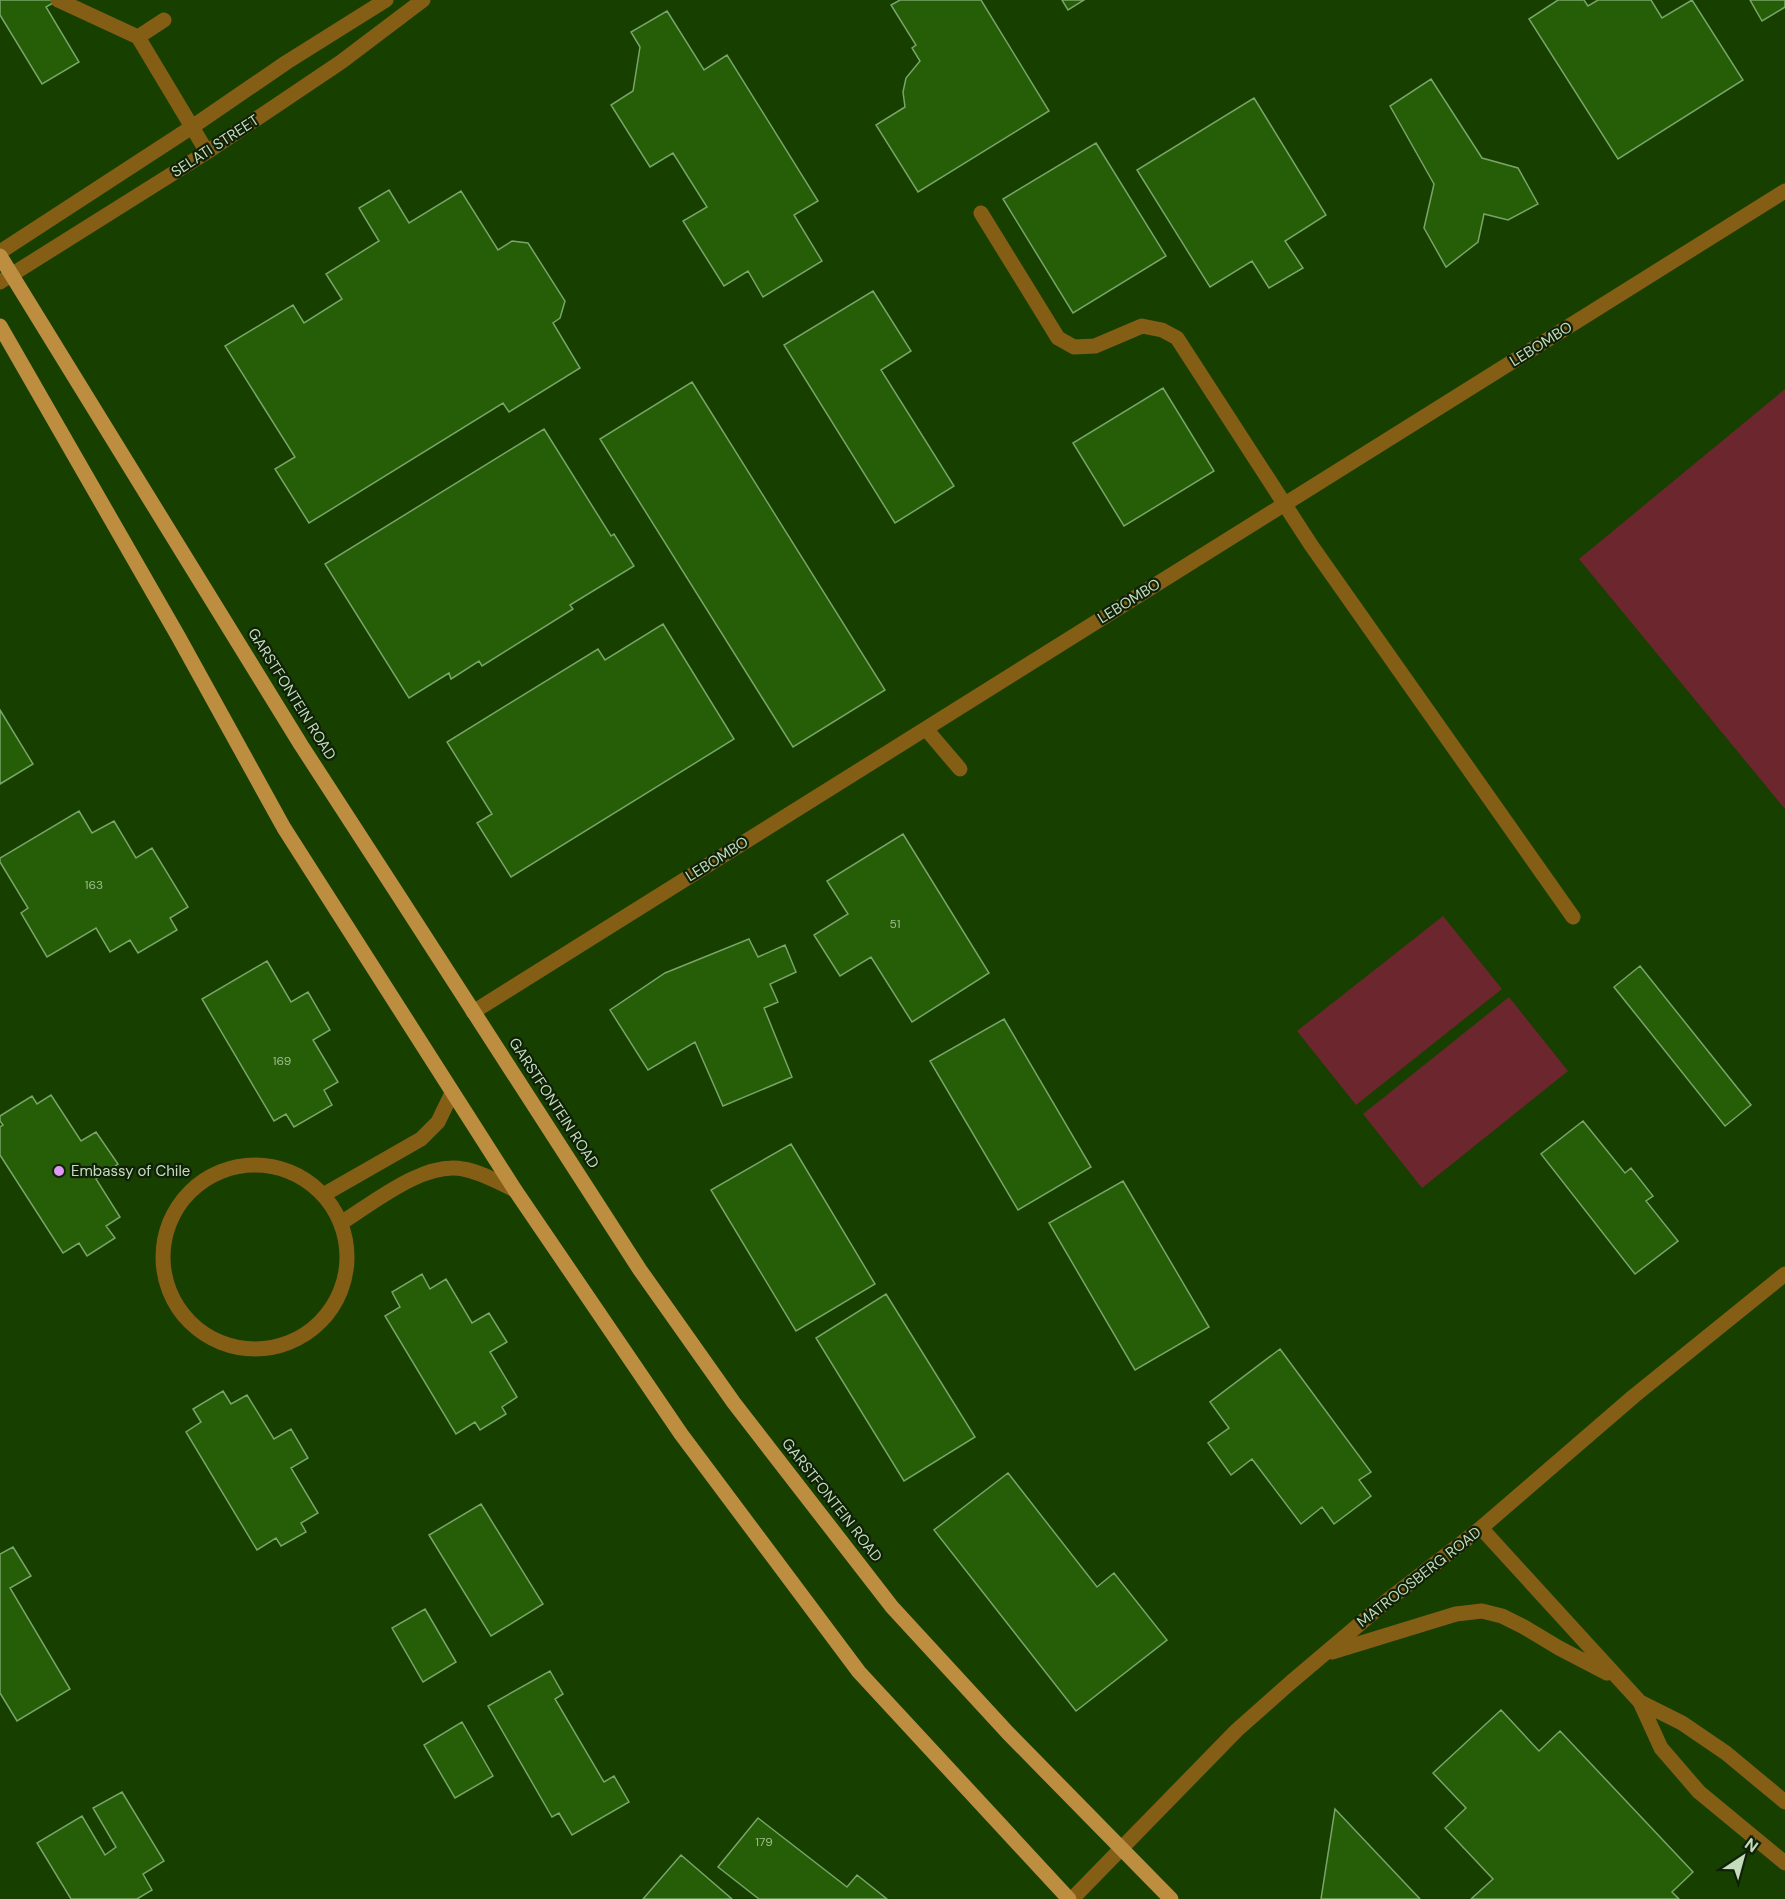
<svg xmlns="http://www.w3.org/2000/svg" width="1785" height="1899" viewBox="0 0 1785 1899" font-family="'DM Sans',sans-serif">
	<style>
		.green { fill: #6c262d }
		.building { fill: #265d07; stroke: #78a568; stroke-width: 1.5 }
		.lines { fill: none; stroke-linecap: round; stroke-linejoin: round }
		.minor { stroke: #855e16; stroke-width: 15 }
		.major { stroke: #bd8e40; stroke-width: 15 }
		.poi-dot { fill: #dd99f3; stroke: #0f2108; stroke-width: 2 }
		.labels { text-anchor: middle; dominant-baseline: central; stroke-width: 4.5; stroke-linejoin: round; paint-order: stroke }
		.number-label { font-size: 12px; fill: #9dbc8f }
		.street-label { font-size: 15px; fill: #c5dcbc; stroke: #0f2108 }
		.poi-label { font-size: 15px; fill: #c5dcbc; stroke: #0f2108; text-anchor: start }
	</style>
	<rect width="100%" height="100%" fill="#163f00"/>
	<!-- green -->
	<path class="green" d="M1785 389V809L1579 559Z
		M1443 916 1502 989 1356 1105 1297 1031Z
		M1509 997 1568 1071 1422 1188 1363 1114Z"/>
	<!-- building -->
	<path class="building" d="M0 0H58L46 7 79 62 42 84 0 15Z
		M900 0H981L1049 111 918 192 876 125 905 107 903 92 906 78 920 61 912 48 916 45 891 5Z
		M1062 0H1084L1068 10Z
		M1558 0H1584L1588 6 1598 0H1651L1662 18 1692 0 1743 80 1618 159 1529 19Z
		M1750 0H1785V7L1762 21Z
		M667 11 704 70 727 55 818 201 794 215 822 261 763 297 748 271 724 286 683 221 707 207 673 153 650 167 611 105 633 91 640 47 631 32Z
		M1431 79 1482 158 1518 168 1538 204 1508 220 1484 214 1478 242 1446 267 1424 228 1434 184 1390 106Z
		M1254 98 1326 215 1285 241 1303 268 1269 288 1252 261 1210 287 1137 170Z
		M1096 143 1166 256 1073 313 1003 199Z
		M389 190 409 223 461 191 498 250 512 241 528 243 565 301 560 318 553 323 580 368 509 412 503 403 309 523 275 469 295 457 225 346 293 305 304 323 342 299 326 274 379 241 359 208Z
		M873 291 911 351 881 370 954 486 895 523 784 345Z
		M692 382 885 690 793 747 600 439Z
		M1163 388 1214 471 1124 526 1073 443Z
		M544 429 611 536 614 534 634 566 570 605 573 609 482 666 479 661 451 679 449 673 409 698 325 564Z
		M663 624 734 739 511 877 477 823 492 814 447 742 598 649 605 660Z
		M0 710 33 764 0 784Z
		M79 811 92 833 114 821 136 858 152 848 188 907 170 918 177 930 138 953 130 940 110 952 96 928 47 957 21 913 28 908 0 862V858Z
		M903 834 989 973 912 1022 871 957 840 976 814 935 848 914 827 881Z
		M749 939 758 957 785 945 796 972 770 984 778 1002 764 1008 792 1077 723 1106 695 1042 648 1070 610 1010 665 973Z
		M267 961 291 1002 308 992 330 1030 313 1040 338 1082 324 1090 332 1105 294 1127 286 1114 274 1121 202 999Z
		M1640 966 1751 1105 1725 1126 1614 987Z
		M1004 1019 1091 1167 1018 1210 930 1061Z
		M51 1095 81 1141 96 1132 118 1164 96 1179 120 1217 106 1226 115 1238 87 1256 79 1243 63 1253 0 1155V1127L3 1125 0 1121V1116L32 1096 37 1104Z
		M1583 1121 1625 1173 1631 1168 1653 1196 1646 1201 1678 1241 1635 1274 1541 1154Z
		M791 1144 875 1284 796 1331 711 1190Z
		M1123 1181 1209 1327 1135 1370 1049 1223Z
		M422 1274 430 1289 446 1279 472 1323 489 1313 507 1342 490 1352 517 1397 502 1407 506 1414 480 1430 475 1422 456 1434 385 1316 400 1307 392 1292Z
		M886 1294 975 1437 904 1481 816 1338Z
		M1280 1349 1371 1472 1359 1480 1371 1496 1334 1524 1322 1507 1301 1524 1252 1459 1231 1475 1208 1443 1229 1428 1210 1402Z
		M223 1391 231 1404 247 1395 274 1439 291 1429 308 1458 291 1468 318 1513 301 1523 306 1532 281 1546 276 1538 257 1550 186 1432 201 1422 193 1409Z
		M1008 1473 1097 1587 1114 1573 1167 1640 1076 1711 934 1530Z
		M481 1504 543 1604 491 1636 429 1535Z
		M13 1547 31 1576 10 1588 70 1689 17 1721 0 1693V1554Z
		M425 1609 456 1662 423 1682 392 1628Z
		M550 1671 563 1694 555 1699 604 1782 614 1776 629 1802 572 1835 559 1813 552 1817 488 1706Z
		M1501 1710 1539 1751 1560 1731 1693 1872 1672 1892 1679 1899H1471L1493 1879 1445 1828 1466 1808 1433 1773Z
		M462 1722 493 1776 455 1798 424 1745Z
		M122 1792 164 1861 143 1874 152 1890 137 1899H71L37 1843 82 1816 105 1855 116 1847 93 1808Z
		M1335 1809 1420 1899H1321Z
		M758 1818 847 1887 857 1875 887 1899H759L718 1867Z
		M681 1855 732 1899H643Z"/>
	<g class="lines">
		<!-- minor -->
		<path class="minor" d="M58 0 138 37 164 20
			M138 37 207 152
			M981 213 1058 338 1074 347 1095 346 1142 326 1162 330 1177 338 1311 545 1573 917
			M0 252 192 127 287 62 386 0
			M0 282 207 152 341 62 423 0
			M926 729 960 769
			M473 1012 1785 191
			M163 1257a92 92 0 1 1 184 0a92 92 0 1 1-184 0Z
			M323 1195 421 1139 438 1122 452 1093
			M341 1223C373 1203 424 1161 463 1169 481 1172 498 1182 515 1190
			M1481 1528 1640 1702 1661 1748 1699 1792 1785 1863
			M1332 1652 1456 1614 1482 1611 1502 1616 1524 1627 1559 1648 1607 1673
			M1640 1702 1682 1723 1726 1753 1785 1802
			M1072 1899 1237 1730 1290 1683 1388 1600 1481 1528 1634 1396 1785 1274"/>
		<!-- major -->
		<path class="major" d="M0 256 301 745 395 890 640 1270 734 1403 892 1607 1008 1733 1171 1899
			M0 326 178 636 284 828 515 1190 681 1434 859 1672 1069 1899"/>
	</g>
	<!-- markers -->
	<circle class="poi-dot" cx="59" cy="1171" r="6"/>
	<g class="labels">
		<!-- number labels -->
		<g class="number-label">
			<text x="94" y="885">163</text>
			<text x="895" y="924">51</text>
			<text x="282" y="1061">169</text>
			<text x="764" y="1842">179</text>
		</g>
		<!-- street labels -->
		<g class="street-label">
			<text transform="translate(215 146) rotate(-33)">SELATI STREET</text>
			<text transform="translate(1541 344) rotate(-32)">LEBOMBO</text>
			<text transform="translate(1129 601) rotate(-32)">LEBOMBO</text>
			<text transform="translate(292 694) rotate(58)">GARSTFONTEIN ROAD</text>
			<text transform="translate(717 859) rotate(-32)">LEBOMBO</text>
			<text transform="translate(554 1103) rotate(57)">GARSTFONTEIN ROAD</text>
			<text transform="translate(832 1500) rotate(52)">GARSTFONTEIN ROAD</text>
			<text transform="translate(1419 1577) rotate(-38)">MATROOSBERG ROAD</text>
		</g>
		<!-- poi labels -->
		<g class="poi-label">
			<text x="71" y="1171">Embassy of Chile</text>
		</g>
	</g>
	<!-- north arrow -->
	<g transform="translate(1743 1857) rotate(36)" stroke="#0f2108" stroke-width="4.5" paint-order="stroke">
	<path d="M0-4.5L10 22L0 15L-10 22Z" fill="#c5dcbc"/>
	<text y="-9" font-size="16" font-weight="bold" text-anchor="middle" fill="#c5dcbc">N</text>
	</g>
</svg>
